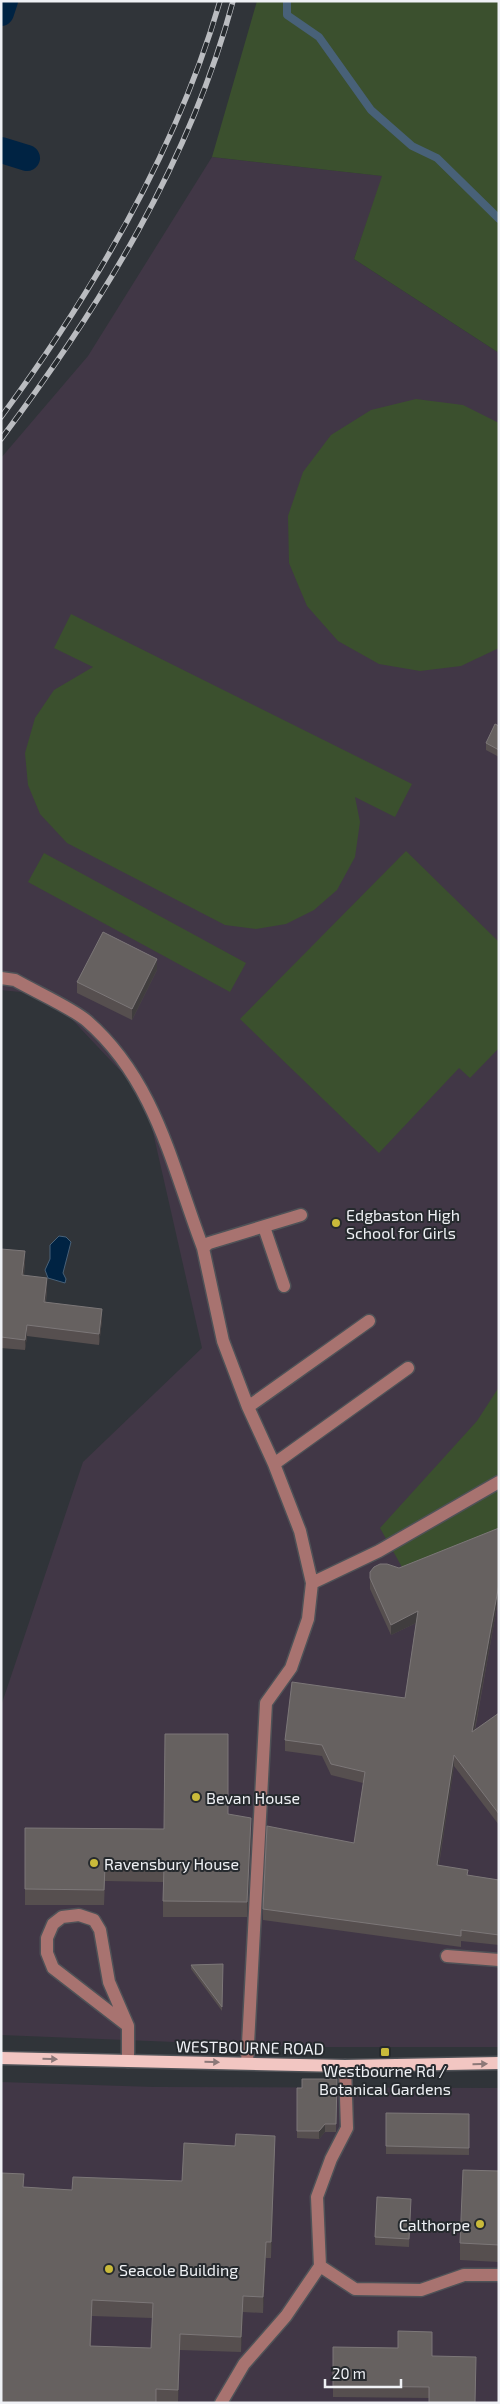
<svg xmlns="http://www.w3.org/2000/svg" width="500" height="2404" viewBox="0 0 500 2404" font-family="'Exo 2',sans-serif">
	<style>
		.education { fill: #413746 }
		.green { fill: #3b502e }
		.water { fill: #002343; stroke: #486178 }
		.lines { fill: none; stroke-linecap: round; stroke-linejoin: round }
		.stream { stroke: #486178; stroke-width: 8 }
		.canal { stroke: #002343; stroke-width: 26 }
		.minor-casing { stroke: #4f5257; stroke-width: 15 }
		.major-casing { stroke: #4f5257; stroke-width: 15 }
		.minor { stroke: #a87370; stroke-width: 12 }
		.major { stroke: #f2c6c2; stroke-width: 12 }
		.rail-casing { stroke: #babcc0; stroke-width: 5.5 }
		.rail { stroke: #262a2e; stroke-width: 4; stroke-dasharray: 11; stroke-linecap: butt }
		.wall { fill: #564f4f; fill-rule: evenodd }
		.shaded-wall { fill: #403d3e }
		.building { fill: #666160; stroke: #7c7778; fill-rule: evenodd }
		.oneway { fill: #8c7878 }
		.poi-dot { fill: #c9ba3a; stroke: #262a2e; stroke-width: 2 }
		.labels { text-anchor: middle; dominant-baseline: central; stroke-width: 4; stroke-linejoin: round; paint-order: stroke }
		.poi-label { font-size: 16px; fill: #eff1f5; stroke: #262a2e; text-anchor: start }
		.street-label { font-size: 16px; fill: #eff1f5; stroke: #262a2e }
	</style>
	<rect width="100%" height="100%" fill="#303439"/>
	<!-- education -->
	<path class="education" d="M212 157 383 176 354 259 499 353V2047H300L1 2035V1706L83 1462 202 1348 145 1097 49 995 1 990V458L88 356Z
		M1 2082 154 2087 499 2088V2403H1Z"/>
	<!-- green -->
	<path class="green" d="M257 1H499V353L354 259 382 176 212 157Z
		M416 399 463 405 499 423V648L461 666 420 671 379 664 338 641 307 606 289 563 288 516 303 472 331 435 371 410Z
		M71 614 412 784 395 817 355 797 360 822 355 857 337 890 314 910 286 924 256 929 225 925 67 843 40 814 28 785 25 753 35 718 54 690 93 667 54 648Z
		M406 851 499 942V1048L470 1078 459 1068 379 1153 240 1019Z
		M44 853 246 963 230 992 28 882Z
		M499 1387V1539L407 1576 380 1528 477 1421Z"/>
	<!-- water -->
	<path class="water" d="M59 1236 66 1237 71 1242 63 1273 66 1279 65 1283 48 1278 45 1270 50 1259V1245Z"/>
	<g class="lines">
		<!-- stream -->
		<path class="stream" d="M287 1V15L319 37 371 110 412 146 437 158 499 219"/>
		<!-- canal -->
		<path class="canal" d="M1 13 5 1
			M1 150 27 158"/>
		<defs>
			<path id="minor" d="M1 978 15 980C34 991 72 1008 87 1021 156 1081 172 1167 203 1248
				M264 1227 284 1286
				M248 1407 223 1341 203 1248 209 1243 301 1215
				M274 1464 248 1407 369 1321
				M312 1583 379 1551 499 1482
				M447 1956 499 1960
				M128 2061V2026L53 1968 47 1953V1938L53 1924 62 1917 79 1915 94 1920 100 1930 109 1982 128 2026
				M247 2063 266 1703 291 1668 308 1619 312 1583 300 1531 274 1464 408 1368
				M345 2066 347 2128 331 2159 317 2197 320 2266 355 2289 421 2290 464 2275H499
				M221 2403 244 2364 286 2316 320 2266"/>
			<path id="major" d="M1 2058 345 2066 499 2063"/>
		</defs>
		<!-- minor casing -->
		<use href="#minor" class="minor-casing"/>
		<!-- major casing -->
		<use href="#major" class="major-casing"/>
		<!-- minor -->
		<use href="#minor" class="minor"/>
		<!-- major -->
		<use href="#major" class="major"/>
		<defs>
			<path id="rail" d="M1 417C92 294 177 149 220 1
				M1 439C100 307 190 162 233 1"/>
		</defs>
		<!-- rail casing -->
		<use href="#rail" class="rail-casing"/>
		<!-- rail -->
		<use href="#rail" class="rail"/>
	</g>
	<!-- wall -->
	<path class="wall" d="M499 726V757L486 750V743Z
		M157 970 132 1020 77 993V982Z
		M1 1249 25 1262 24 1275 47 1289 46 1302 102 1320 99 1345 27 1336 25 1350 1 1348Z
		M399 1568 499 1595 475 1730 499 1713V1825L454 1766 439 1865 468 1875 499 1880V1945L461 1941V1947L263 1920V1909L354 1843 363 1783 331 1775 322 1756 285 1751V1740L405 1698 416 1623 391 1635 370 1589V1572Z
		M228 1814 251 1834 247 1917H163V1882L105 1881 104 1905H25V1828L164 1829Z
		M223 1964 222 2011 191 1969V1965Z
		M337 2079 336 2132H325L319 2139 297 2138V2088H302Z
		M386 2113 469 2114V2155L386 2154Z
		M275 2151 271 2258H266L263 2313 243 2312 241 2352 180 2350 178 2403H1L24 2187 72 2190 182 2181ZM92 2316 152 2318 151 2348 91 2346Z
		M499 2171V2262L460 2260V2243Z
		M411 2206 409 2247 375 2245V2237Z
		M432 2332 429 2398 333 2397V2347L398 2348Z"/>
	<!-- shaded-wall -->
	<path class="shaded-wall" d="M157 959V970L132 1020V1009Z
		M25 1251V1262L22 1286V1275Z
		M47 1278V1289L44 1313V1302Z
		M102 1309V1320L99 1345V1334Z
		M27 1325V1336L25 1350V1340Z
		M499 1584V1595L472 1743V1732Z
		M418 1611V1622L391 1635V1625Z
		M454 1755V1766L437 1876V1865Z
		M251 1818V1834L247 1917V1902Z
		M325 2124V2132L319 2139V2131Z
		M275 2136V2151L271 2258V2242Z
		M266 2242V2258L263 2313V2297Z
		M243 2296V2312L241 2352V2337Z
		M180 2334V2350L178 2403V2390Z"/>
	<!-- building -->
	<path class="building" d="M495 724 499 726V750L486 743Z
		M103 932 157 959 132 1009 77 982Z
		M1 1249 25 1251 22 1275 47 1278 44 1302 102 1309 99 1334 27 1325 25 1340 1 1337Z
		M499 1528V1584L472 1732 499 1713V1814L454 1755 437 1865 468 1870 467 1875 499 1880V1935L461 1930V1936L263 1909 267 1826 354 1843 365 1772 331 1764 322 1745 285 1740 292 1682 405 1698 418 1611 391 1625 370 1578V1572L374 1567 380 1564H387L399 1568Z
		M165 1734H228V1814L251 1818 247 1902 163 1901 164 1866H105L104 1890 25 1889V1828L164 1829Z
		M223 1964 222 2007 191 1965Z
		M302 2079H337L336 2124H325L319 2131H297V2088H302Z
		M386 2113 469 2114V2148L386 2146Z
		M236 2134 275 2136 271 2242H266L263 2297 243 2296 241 2337 180 2334 178 2390 156 2389V2403H1V2173L24 2174 23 2187 72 2190 73 2177 182 2181 184 2143 235 2146ZM92 2300 153 2303 151 2348 90 2346Z
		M463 2170 499 2171V2245L460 2243Z
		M377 2197 411 2199 409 2239 375 2237Z
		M398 2331 432 2332V2356L476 2357 475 2403H429V2387L333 2386V2347L398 2348Z"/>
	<!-- one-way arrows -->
	<defs><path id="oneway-solid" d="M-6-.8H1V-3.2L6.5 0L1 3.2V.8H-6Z" transform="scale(1.25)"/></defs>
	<g class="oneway">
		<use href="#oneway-solid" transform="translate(50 2059) rotate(2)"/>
		<use href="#oneway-solid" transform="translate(212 2062) rotate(1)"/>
		<use href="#oneway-solid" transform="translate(480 2064) rotate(-1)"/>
	</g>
	<!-- markers -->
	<g class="poi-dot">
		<circle cx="336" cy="1223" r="5"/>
		<circle cx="196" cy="1797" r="5"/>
		<circle cx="94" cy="1863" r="5"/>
		<rect x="380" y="2047" width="10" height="10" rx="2.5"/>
		<circle cx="480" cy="2224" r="5"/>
		<circle cx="109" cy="2269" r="5"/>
	</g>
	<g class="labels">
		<!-- poi labels -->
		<g class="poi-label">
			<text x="346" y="1214">Edgbaston High<tspan x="346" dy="18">School for Girls</tspan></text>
			<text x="206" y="1797">Bevan House</text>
			<text x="104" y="1863">Ravensbury House</text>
			<text x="385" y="2070" text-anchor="middle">Westbourne Rd /<tspan x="385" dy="18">Botanical Gardens</tspan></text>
			<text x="470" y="2224" text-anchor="end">Calthorpe</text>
			<text x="119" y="2269">Seacole Building</text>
		</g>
		<!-- street labels -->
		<g class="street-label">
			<text transform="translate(250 2047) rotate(1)">WESTBOURNE ROAD</text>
		</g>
	</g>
	<!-- border -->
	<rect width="500" height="2404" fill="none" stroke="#eff1f5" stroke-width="5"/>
	<!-- scale -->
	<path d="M325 2379v8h76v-8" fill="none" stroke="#eff1f5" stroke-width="2.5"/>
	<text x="332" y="2379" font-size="15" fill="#eff1f5" stroke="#262a2e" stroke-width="4" paint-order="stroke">20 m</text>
</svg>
